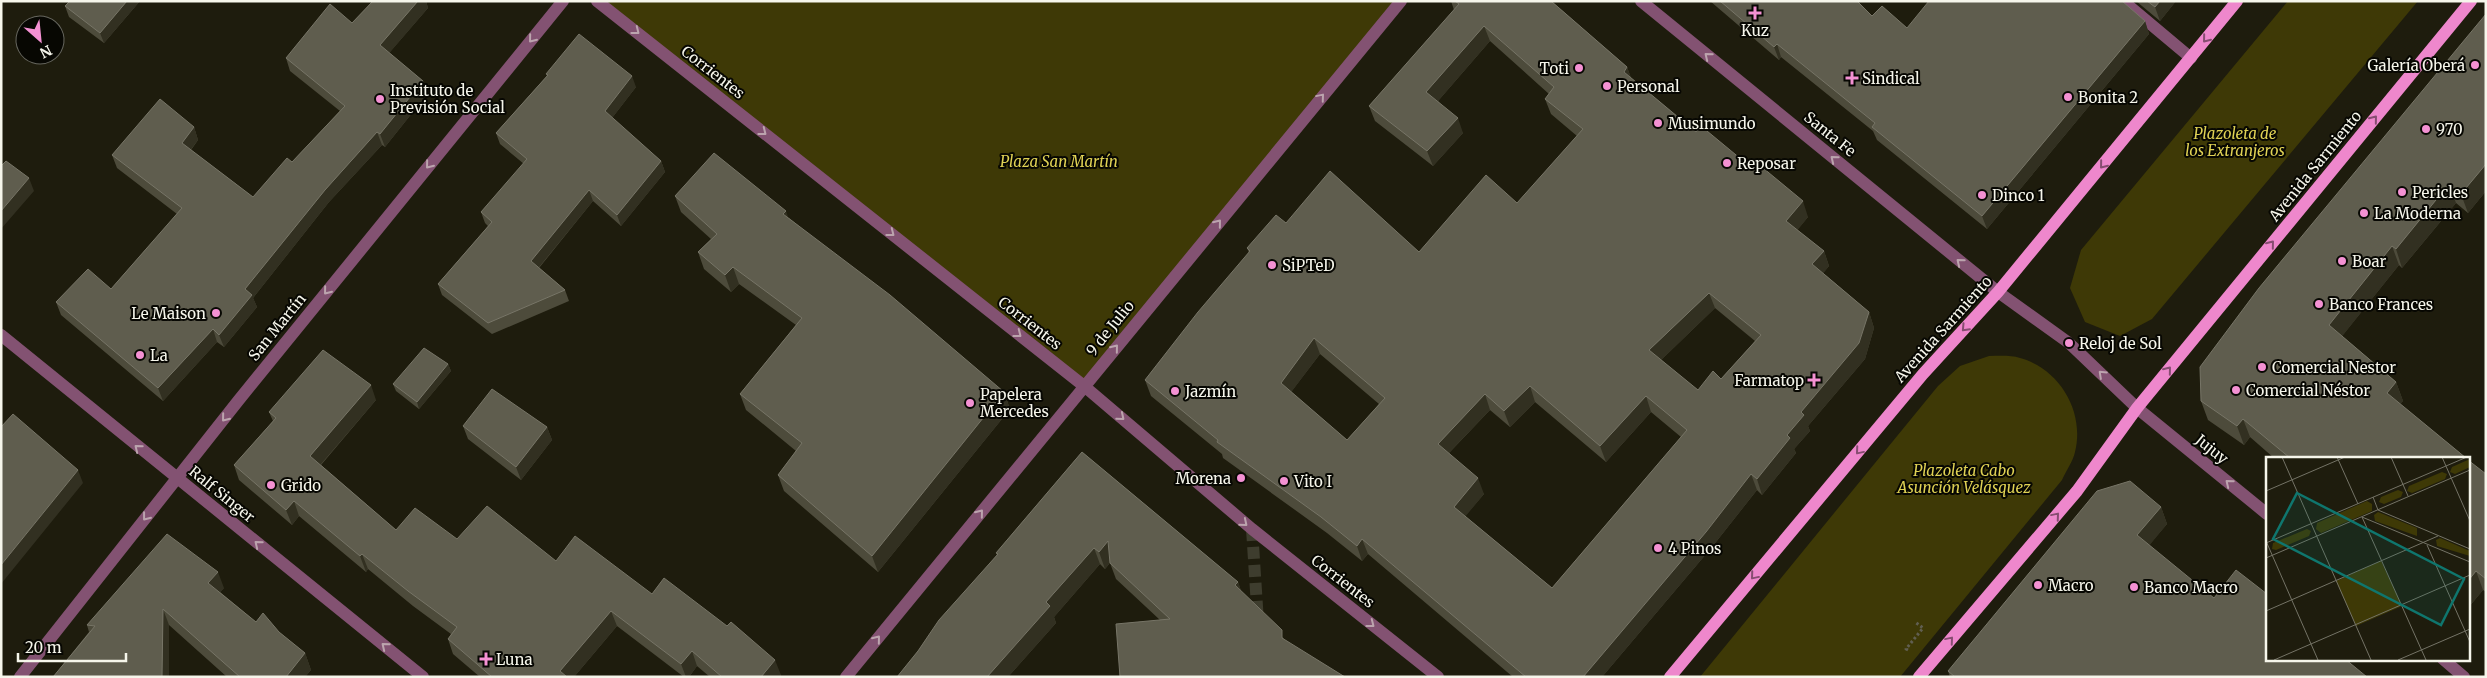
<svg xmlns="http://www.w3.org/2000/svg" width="2487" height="678" viewBox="0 0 2487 678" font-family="Merriweather,serif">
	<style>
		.green { fill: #3e3906 }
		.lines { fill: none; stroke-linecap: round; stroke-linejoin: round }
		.pedestrian-tunnel { stroke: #3e3d2e; stroke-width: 12; stroke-dasharray: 12 6; stroke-linecap: butt }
		.path { stroke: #615f51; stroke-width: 3; stroke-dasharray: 2.5 2.5; stroke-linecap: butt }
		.pedestrian { stroke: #835272; stroke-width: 12 }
		.minor { stroke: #835272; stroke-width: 12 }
		.primary { stroke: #ee87cc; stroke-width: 12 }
		.wall { fill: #4d4b3b; fill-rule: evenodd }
		.shaded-wall { fill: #323021 }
		.building { fill: #5f5d4e; stroke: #777567; fill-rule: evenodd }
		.oneway { stroke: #bca4ae }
		.oneway2 { stroke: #864d71 }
		.poi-dot { fill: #f491d3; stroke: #070702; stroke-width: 2 }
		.labels { text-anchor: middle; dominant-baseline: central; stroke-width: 4; stroke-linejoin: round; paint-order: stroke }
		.poi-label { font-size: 15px; fill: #f6f6eb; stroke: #070702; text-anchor: start }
		.street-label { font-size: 15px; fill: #f6f6eb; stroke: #070702 }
		.park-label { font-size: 15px; font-style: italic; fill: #e0d254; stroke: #070702 }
		.inset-road { fill: none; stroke: #747366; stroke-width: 1 }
		.view { fill: #0f766e; fill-opacity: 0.15; stroke: #0f766e; stroke-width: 2.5 }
		.inset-edge { fill: none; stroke: #f6f6eb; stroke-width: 2.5 }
	</style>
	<rect width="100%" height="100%" fill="#1e1c0d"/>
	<!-- green -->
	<path class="green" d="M597 1H1401L1084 386Z
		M2288 1H2418L2152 319 2120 336 2085 322 2070 288 2081 250Z
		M1989 356C1999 356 2011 355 2020 358 2060 369 2085 412 2075 452 2073 461 2066 471 2062 480L1900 677H1700L1938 386 1960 366Z"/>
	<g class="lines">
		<!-- pedestrian-tunnel -->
		<path class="pedestrian-tunnel" d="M1252 529 1258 622"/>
		<!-- path -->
		<path class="path" d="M1908 650 1906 649 1923 628 1915 622"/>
		<!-- pedestrian -->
		<path class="pedestrian" d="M2123 1 2191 58"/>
		<!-- minor -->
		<path class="minor" d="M597 1 1084 386 1252 529 1438 677
			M1641 1 1998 292 2069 343 2137 408 2267 514
			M1 335 423 677
			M2443 659 2464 677
			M20 677 238 401 563 1
			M846 677 1401 1"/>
		<!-- primary -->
		<path class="primary" d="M1670 677 1923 374 1998 292 2237 1
			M1919 677 2077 491 2137 408 2471 1"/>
	</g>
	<!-- wall -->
	<path class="wall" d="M70 1H140L104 43 69 17 65 6Z
		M373 1H426L428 8 389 53 423 81 428 93 385 147 382 145 329 202 253 298 257 307 224 347 217 342 163 401 61 315 56 302 111 289 177 214 117 168 112 155 194 127 198 140 191 150 253 197 292 162 340 111 290 71 286 58 352 23Z
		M1451 1H1551L1627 67 1631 78 1696 132 1808 217 1797 230 1824 251 1829 266 1823 273 1869 312 1874 328 1865 359 1808 426 1810 431 1794 449 1796 453 1762 495 1757 490 1712 547 1602 677H1513L1368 554 1362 561 1327 533 1223 458 1222 454 1151 396 1145 380 1249 253 1247 248 1286 223 1419 252 1517 203 1577 136 1551 114 1545 99 1549 94 1490 41 1438 101 1463 133 1433 166 1375 121 1369 106 1454 10ZM1715 308 1755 341 1721 379 1698 390 1661 360ZM1320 354 1379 404 1347 440 1291 392ZM1535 402 1606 462 1651 412 1681 437 1552 588 1465 516 1484 494 1449 453 1490 410 1510 427Z
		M1710 1H1857L1872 16 1907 28 2145 21 2149 34 1987 229 1877 140 1873 131 1781 57 1779 60Z
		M2136 1H2176L2160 21Z
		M2486 14V191L2468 213 2456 203 2402 268 2399 265 2342 336 2396 382 2403 401 2400 404 2466 458H2274L2250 437 2244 445 2208 420 2201 401Z
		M546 74 636 87 612 118 661 161 665 172 621 226 593 201 539 268 565 290 569 301 492 334 442 295 438 284 488 226 485 223 481 212 524 164 500 144 496 133 547 76Z
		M675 196 789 218 1004 392 1010 409 878 572 784 491 778 475 796 451 746 410 740 394 796 325 739 284 731 292 704 269 698 252 711 239 681 212Z
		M448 364 451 371 419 409 396 391 393 384Z
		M376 400 321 465 396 530 457 539 556 561 652 594 781 675 780 677H710L697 666 689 677H684L617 626 574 677H480L453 654 448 639 451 634 413 606 368 569 366 572 299 516 292 525 239 480 234 465 273 421 269 412Z
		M463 426 547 427 552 440 521 480 468 439Z
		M1082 452 1238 582 1241 591 1285 640 1160 620 1116 579 1110 563 1105 569 1100 564 1054 617 1056 623 1008 677H897L997 555 996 553Z
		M2486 474V592L2483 590 2468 608Z
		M2161 507 2167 524 2149 545 2267 659 2367 677H1950L1948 671Z
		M224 588 220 592 256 622 279 632 305 653 311 670 305 677H227L169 625V677H53L89 632 87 625Z"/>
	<!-- shaded-wall -->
	<path class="shaded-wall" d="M127 1H140L104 43 100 33Z
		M418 1H426L428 8 385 58 380 45Z
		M2160 1H2176L2160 21 2155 7Z
		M2145 21 2149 34 1987 229 1982 216Z
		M1484 26 1490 41 1432 108 1426 92Z
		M1777 44 1781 57 1779 60 1774 47Z
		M1627 67 1633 83 1624 72Z
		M632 76 636 87 609 122 605 111Z
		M423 81 428 93 385 147 380 134Z
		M1458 118 1463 133 1433 166 1427 151Z
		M194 127 198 140 186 156 182 143Z
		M377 132 382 145 329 202 253 298 257 307 224 347 219 335 245 289 325 190Z
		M661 161 665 172 621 226 617 215Z
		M2486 164V191L2468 213 2461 194Z
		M29 178 34 191 1 229V211Z
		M2449 184 2456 203 2402 268 2396 249Z
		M589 190 593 201 535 272 531 261Z
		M1803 201 1808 217 1792 237 1786 221Z
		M786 211 792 228 783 214Z
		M2392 246 2399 265 2336 344 2329 325Z
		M1824 251 1829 266 1818 280 1812 264Z
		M733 267 739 284 731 292 725 275Z
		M1709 293 1715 308 1655 366 1649 350Z
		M1869 312 1874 328 1865 359 1808 426 1810 431 1794 449 1796 453 1762 495 1757 479 1787 435 1801 412Z
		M213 329 217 342 163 401 158 388Z
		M1314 338 1320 354 1286 399 1281 383Z
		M448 364 451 371 419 409 417 402Z
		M2396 382 2403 401 2394 412 2387 393Z
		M371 385 376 400 315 471 310 456Z
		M1530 386 1535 402 1510 427 1504 411Z
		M1004 392 1010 409 878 572 872 556Z
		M1485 394 1490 410 1443 459 1438 444Z
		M1646 396 1651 412 1606 462 1600 446Z
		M2243 419 2250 437 2244 445 2237 426Z
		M547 427 552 440 521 480 516 467Z
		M78 470 83 483 1 584V565Z
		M1751 474 1757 490 1712 547 1602 677H1583Z
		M1478 478 1484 494 1460 523 1454 507Z
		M294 501 299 516 292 525 286 510Z
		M2161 507 2167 524 2144 552 2137 535Z
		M1362 539 1368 554 1362 561 1357 546Z
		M1108 541 1114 558 1105 569 1099 552Z
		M1094 548 1100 564 1054 617 1056 623 1008 677H987L1046 602Z
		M362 554 368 569 366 572 360 556Z
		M2476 571 2483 590 2468 608V581Z
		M218 572 224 588 214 599 208 583Z
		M1238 582 1244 599 1235 585Z
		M163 609 169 625V677H162Z
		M611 611 617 626 574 677H562L560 671Z
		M692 651 697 666 689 677H686L681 664Z
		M305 653 311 670 305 677H286Z
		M775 660 781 675 780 677H761Z"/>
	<!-- building -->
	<path class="building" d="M70 1H127L100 33 65 6Z
		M373 1H418L380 45 423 81 380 134 377 132 325 190 245 289 252 295 219 335 213 329 158 388 56 302 88 269 111 289 182 208 112 155 160 99 194 127 182 143 253 197 287 158 292 162 345 106 286 58 330 4 352 23Z
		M1455 1H1551L1627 67 1624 72 1696 132 1701 126 1753 169 1757 163 1803 201 1786 221 1824 251 1812 264 1869 312 1859 343 1801 412 1804 415 1787 435 1790 438 1757 479 1751 474 1706 532 1583 677H1526L1362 539 1357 546 1321 517 1217 442 1218 440 1145 380 1198 312 1250 251 1247 248 1276 215 1286 223 1330 171 1419 252 1486 175 1517 203 1583 129 1545 99 1554 87 1484 26 1426 92 1458 118 1427 151 1369 106 1459 4ZM1709 293 1761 335 1721 379 1713 371 1698 390 1649 350ZM1314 338 1385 398 1347 440 1281 383ZM1530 386 1600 446 1646 396 1687 430 1552 588 1454 507 1478 478 1438 444 1485 394 1504 411Z
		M1720 1H1857L1872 16 1882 6 1907 28 1929 1H2122L2145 21 1982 216 1872 127 1875 123 1777 44 1774 47Z
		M2147 1H2160L2155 7Z
		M2486 14V164L2461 194 2449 184 2396 249 2392 246 2329 325 2396 382 2387 393 2466 458H2290L2243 419 2237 426 2201 401 2200 367 2259 288Z
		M579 34 632 76 605 111 661 161 617 215 589 190 531 261 565 290 488 323 438 284 492 222 481 212 527 159 496 133 548 75 546 74Z
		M714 153 786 211 783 214 890 295 1004 392 872 556 778 475 802 443 740 394 802 318 733 267 725 275 698 252 717 234 675 196Z
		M6 161 29 178 1 211V166Z
		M424 348 448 364 417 402 393 384Z
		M323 350 371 385 310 456 396 530 415 508 457 539 487 506 556 561 575 536 652 594 664 578 727 626 731 622 775 660 761 677H722L692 651 681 664 611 611 560 671 567 677H492L448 639 457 627 408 591 362 554 360 556 294 501 286 510 234 465 276 418 269 412Z
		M492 389 547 427 516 467 463 426Z
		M13 414 78 470 1 565V427Z
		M1082 452 1238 582 1235 585 1282 630V638L1345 677H1120L1116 624 1170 619 1110 563 1108 541 1099 552 1094 548 1046 602 1050 606 987 677H897L918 651 939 620 998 554 996 553Z
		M2468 460 2486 474V579L2476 571 2468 581Z
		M2130 481 2161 507 2137 535 2214 598 2236 570 2267 594V659H2345L2367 677H1955L1948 671 2097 491Z
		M167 534 218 572 208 583 256 622 263 613 279 632 305 653 286 677H240L163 609 162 677H53L95 626 87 625Z"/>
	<!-- one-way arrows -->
	<defs><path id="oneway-chevron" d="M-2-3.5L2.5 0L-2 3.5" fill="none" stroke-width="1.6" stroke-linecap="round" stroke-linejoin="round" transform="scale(1.25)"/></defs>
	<g class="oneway">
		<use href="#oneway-chevron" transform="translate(636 31) rotate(38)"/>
		<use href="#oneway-chevron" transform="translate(532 39) rotate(129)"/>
		<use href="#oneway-chevron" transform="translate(1708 56) rotate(-141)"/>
		<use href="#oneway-chevron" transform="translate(1321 97) rotate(-50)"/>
		<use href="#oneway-chevron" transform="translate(763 132) rotate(38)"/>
		<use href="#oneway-chevron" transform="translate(1834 159) rotate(-141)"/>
		<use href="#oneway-chevron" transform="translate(429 165) rotate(129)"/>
		<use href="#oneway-chevron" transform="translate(1218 223) rotate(-51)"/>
		<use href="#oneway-chevron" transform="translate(891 233) rotate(38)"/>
		<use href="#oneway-chevron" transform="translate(1960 262) rotate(-141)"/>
		<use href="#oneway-chevron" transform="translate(327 291) rotate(129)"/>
		<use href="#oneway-chevron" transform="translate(1018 334) rotate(38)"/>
		<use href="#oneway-chevron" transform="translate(1115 348) rotate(-51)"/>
		<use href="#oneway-chevron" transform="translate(2102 374) rotate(-137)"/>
		<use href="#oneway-chevron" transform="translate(1121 417) rotate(40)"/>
		<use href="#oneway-chevron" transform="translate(225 418) rotate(129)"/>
		<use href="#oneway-chevron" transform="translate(138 448) rotate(-141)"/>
		<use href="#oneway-chevron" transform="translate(2229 483) rotate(-141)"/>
		<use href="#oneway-chevron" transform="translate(980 513) rotate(-51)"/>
		<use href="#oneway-chevron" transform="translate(146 517) rotate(128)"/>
		<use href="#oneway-chevron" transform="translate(1244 523) rotate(40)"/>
		<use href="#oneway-chevron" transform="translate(258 544) rotate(-141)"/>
		<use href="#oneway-chevron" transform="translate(1371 624) rotate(38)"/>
		<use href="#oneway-chevron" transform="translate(877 639) rotate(-51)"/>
		<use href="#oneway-chevron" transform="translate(385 646) rotate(-141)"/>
	</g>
	<g class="oneway2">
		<use href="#oneway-chevron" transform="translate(2206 39) rotate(129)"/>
		<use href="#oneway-chevron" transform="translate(2374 119) rotate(-51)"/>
		<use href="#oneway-chevron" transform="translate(2103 165) rotate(129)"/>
		<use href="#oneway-chevron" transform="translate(2271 244) rotate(-51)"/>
		<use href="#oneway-chevron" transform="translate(1965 328) rotate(133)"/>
		<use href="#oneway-chevron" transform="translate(2168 370) rotate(-51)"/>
		<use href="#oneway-chevron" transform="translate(1859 451) rotate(130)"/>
		<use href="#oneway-chevron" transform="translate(2056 516) rotate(-50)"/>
		<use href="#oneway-chevron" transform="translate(1754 576) rotate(130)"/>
		<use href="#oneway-chevron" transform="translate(1950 640) rotate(-50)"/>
	</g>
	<!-- markers -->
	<g class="poi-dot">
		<path d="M1752.5 5.5h5v5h5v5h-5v5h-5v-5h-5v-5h5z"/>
		<circle cx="2475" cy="65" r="5"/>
		<circle cx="1579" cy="68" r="5"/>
		<path d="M1849.5 70.5h5v5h5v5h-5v5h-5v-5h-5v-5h5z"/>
		<circle cx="1607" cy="86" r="5"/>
		<circle cx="2068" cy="97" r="5"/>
		<circle cx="380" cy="99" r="5"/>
		<circle cx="1658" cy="123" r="5"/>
		<circle cx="2426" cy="129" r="5"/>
		<circle cx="1727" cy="163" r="5"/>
		<circle cx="2402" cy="192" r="5"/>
		<circle cx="1982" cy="195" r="5"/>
		<circle cx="2364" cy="213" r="5"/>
		<circle cx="2342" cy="261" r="5"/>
		<circle cx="1272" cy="265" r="5"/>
		<circle cx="2319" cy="304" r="5"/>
		<circle cx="216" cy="313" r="5"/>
		<circle cx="2069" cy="343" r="5"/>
		<circle cx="140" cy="355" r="5"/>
		<circle cx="2262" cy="367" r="5"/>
		<path d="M1811.5 372.5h5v5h5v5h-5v5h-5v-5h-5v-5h5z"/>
		<circle cx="2236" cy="390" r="5"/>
		<circle cx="1175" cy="391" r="5"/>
		<circle cx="970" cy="403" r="5"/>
		<circle cx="1241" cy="478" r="5"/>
		<circle cx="1284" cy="481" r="5"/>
		<circle cx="271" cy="485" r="5"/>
		<circle cx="1658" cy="548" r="5"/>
		<circle cx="2038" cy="585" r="5"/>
		<circle cx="2134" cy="587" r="5"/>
		<path d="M483.5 651.5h5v5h5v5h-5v5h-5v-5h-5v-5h5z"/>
	</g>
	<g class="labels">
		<!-- poi labels -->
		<g class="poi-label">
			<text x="1755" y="30" text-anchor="middle">Kuz</text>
			<text x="2465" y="65" text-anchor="end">Galería Oberá</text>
			<text x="1569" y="68" text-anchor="end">Toti</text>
			<text x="1862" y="78">Sindical</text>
			<text x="1617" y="86">Personal</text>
			<text x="390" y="90">Instituto de<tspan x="390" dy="17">Previsión Social</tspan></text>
			<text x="2078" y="97">Bonita 2</text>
			<text x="1668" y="123">Musimundo</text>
			<text x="2436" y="129">970</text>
			<text x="1737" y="163">Reposar</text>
			<text x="2412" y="192">Pericles</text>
			<text x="1992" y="195">Dinco 1</text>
			<text x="2374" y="213">La Moderna</text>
			<text x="2352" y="261">Boar</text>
			<text x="1282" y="265">SiPTeD</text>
			<text x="2329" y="304">Banco Frances</text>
			<text x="206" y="313" text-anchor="end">Le Maison</text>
			<text x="2079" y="343">Reloj de Sol</text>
			<text x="150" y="355">La</text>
			<text x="2272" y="367">Comercial Nestor</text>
			<text x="1804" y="380" text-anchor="end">Farmatop</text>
			<text x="2246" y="390">Comercial Néstor</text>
			<text x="1185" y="391">Jazmín</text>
			<text x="980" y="394">Papelera<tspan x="980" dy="17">Mercedes</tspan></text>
			<text x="1231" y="478" text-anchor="end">Morena</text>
			<text x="1294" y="481">Vito I</text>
			<text x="281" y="485">Grido</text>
			<text x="1668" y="548">4 Pinos</text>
			<text x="2048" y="585">Macro</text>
			<text x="2144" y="587">Banco Macro</text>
			<text x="496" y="659">Luna</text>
		</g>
		<!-- street labels -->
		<g class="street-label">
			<text transform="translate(713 72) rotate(38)">Corrientes</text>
			<text transform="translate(1830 134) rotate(39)">Santa Fe</text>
			<text transform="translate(2315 166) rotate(-51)">Avenida Sarmiento</text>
			<text transform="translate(1030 323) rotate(38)">Corrientes</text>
			<text transform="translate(277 327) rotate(-51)">San Martín</text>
			<text transform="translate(1110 328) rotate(-51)">9 de Julio</text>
			<text transform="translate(1943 329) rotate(-48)">Avenida Sarmiento</text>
			<text transform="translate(2212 449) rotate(39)">Jujuy</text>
			<text transform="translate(222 494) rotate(39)">Ralf Singer</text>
			<text transform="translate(1343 581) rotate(38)">Corrientes</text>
		</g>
		<!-- park labels -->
		<g class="park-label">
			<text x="2235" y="133">Plazoleta de<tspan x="2235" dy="17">los Extranjeros</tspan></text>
			<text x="1059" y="161">Plaza San Martín</text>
			<text x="1964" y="470">Plazoleta Cabo<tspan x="1964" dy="17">Asunción Velásquez</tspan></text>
		</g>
	</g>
	<!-- overview -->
	<g transform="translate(2266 457)">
		<rect width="204" height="204" fill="#1e1c0d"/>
		<path d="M204 2V10L189 17 184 15 186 10ZM176 15 181 17 179 22 146 36 141 34 143 29ZM132 33 137 35 135 40 118 47 113 45 115 40ZM101 44 106 47V54L55 76 50 72 51 66ZM112 55 151 71V79L109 64 108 58ZM41 72 45 74 43 79 10 93 6 92 7 86ZM174 81 204 94V99L171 89 170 83ZM115 104 136 149 90 169 70 124Z" fill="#3e3906"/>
		<path class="inset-road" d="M16 0 105 203M71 0 92 47M125 0 142 39M176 0 204 64M0 34 79 0M107 40 112 53 204 92M96 60 160 203M96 60 204 105M0 84 52 203M0 86 201 0M161 88 204 185M0 101 204 13M0 154 172 79M8 203 204 118M132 203 204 172"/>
		<path class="view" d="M31 36 198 122 175 168 7 82Z"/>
		<rect width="204" height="204" class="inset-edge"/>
	</g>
	<!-- border -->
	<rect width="2487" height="678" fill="none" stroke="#f6f6eb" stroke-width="5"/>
	<!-- north arrow -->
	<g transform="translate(40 40) rotate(153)"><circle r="24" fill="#070702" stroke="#67675f"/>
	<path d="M0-4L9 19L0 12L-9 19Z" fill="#f491d3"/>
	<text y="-8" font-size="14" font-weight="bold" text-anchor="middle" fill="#f6f6eb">N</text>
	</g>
	<!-- scale -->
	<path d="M18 653v8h108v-8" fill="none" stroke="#f6f6eb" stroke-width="2.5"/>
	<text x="25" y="653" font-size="15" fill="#f6f6eb" stroke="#070702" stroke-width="4" paint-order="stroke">20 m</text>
</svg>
